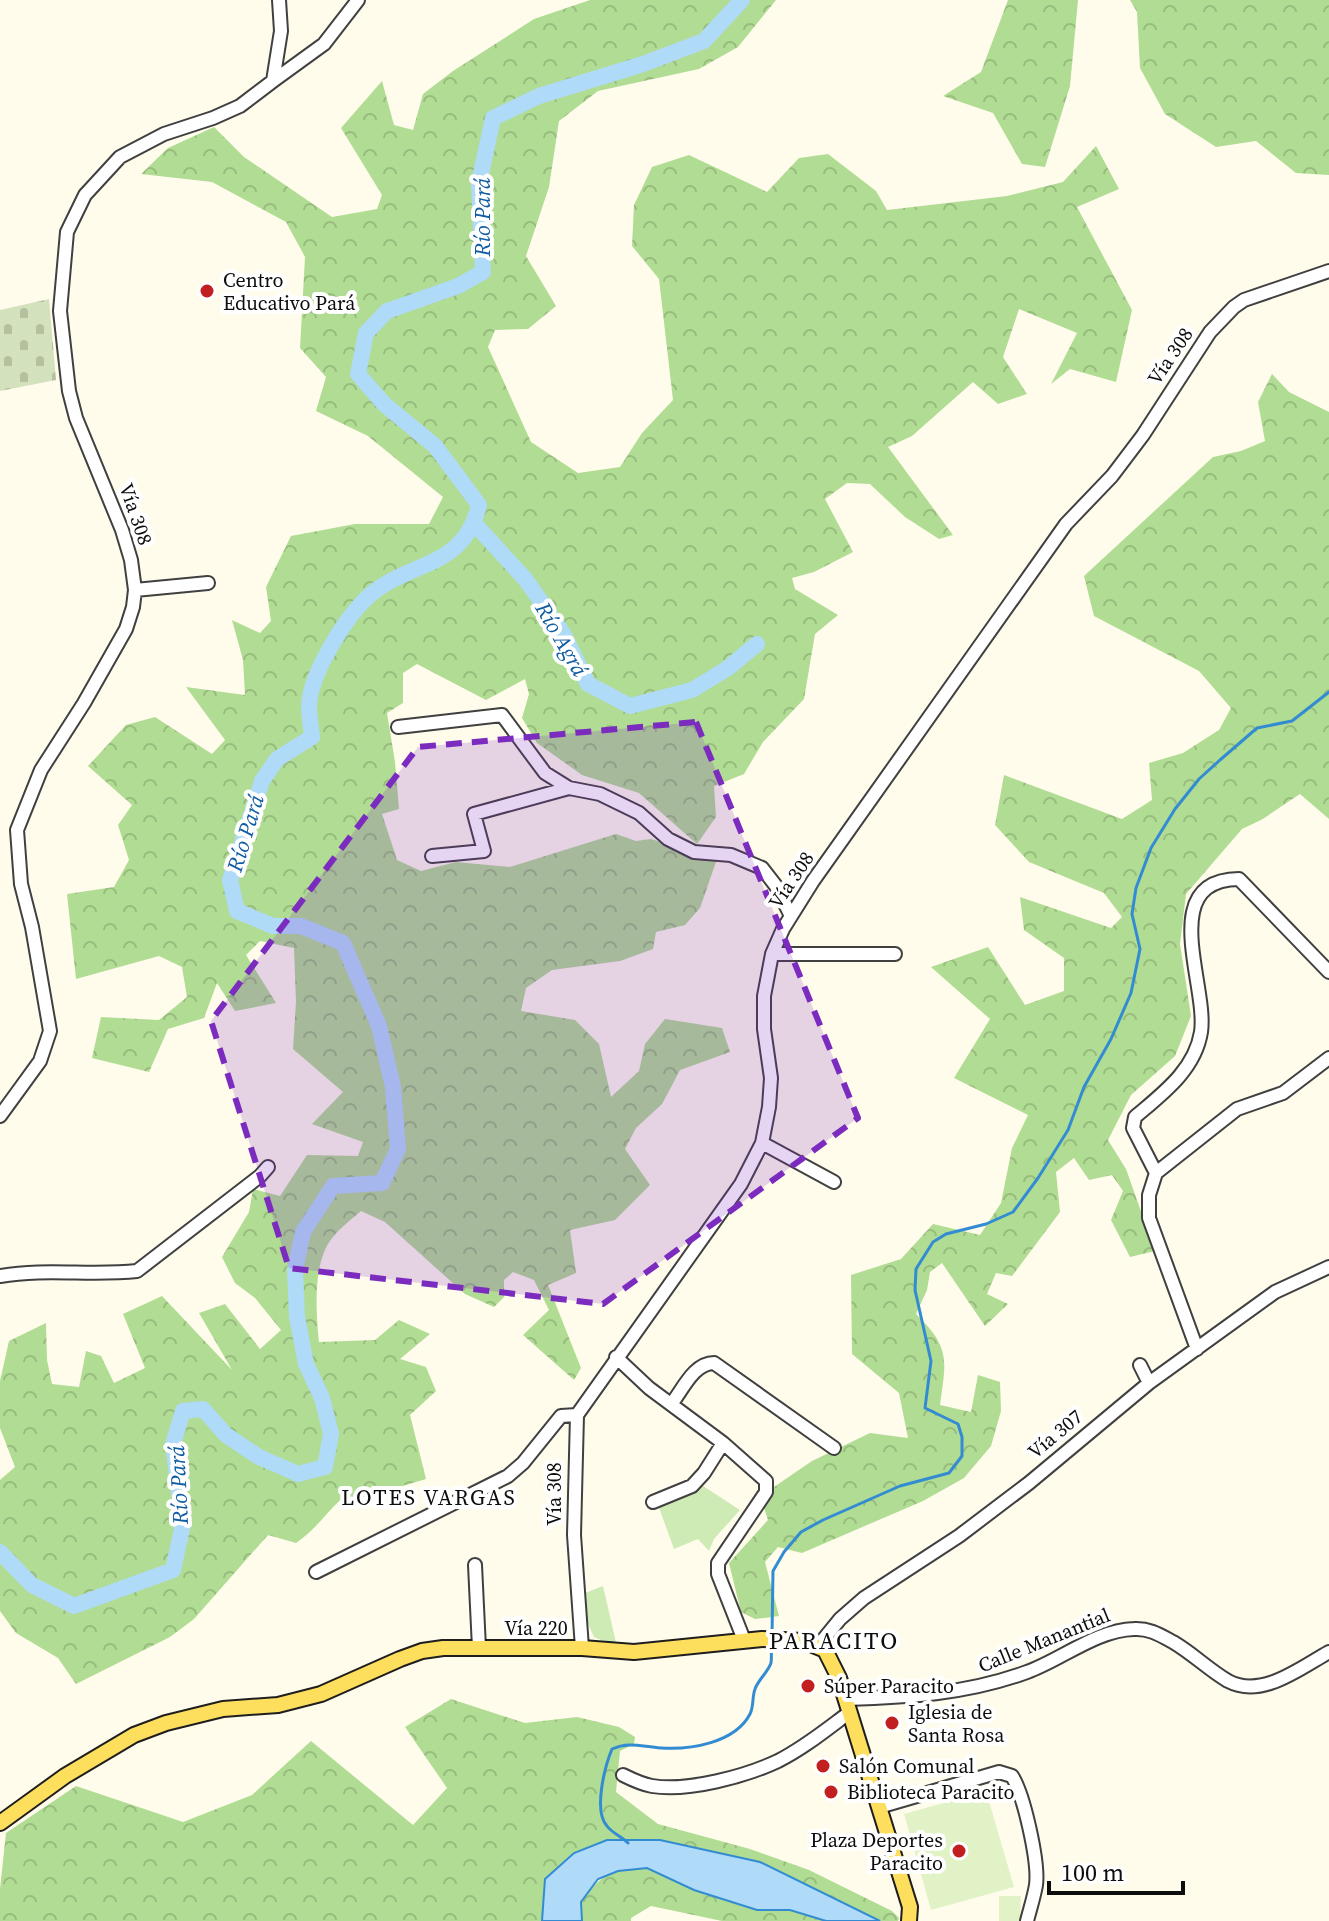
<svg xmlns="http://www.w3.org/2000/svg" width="1329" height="1921" viewBox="0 0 1329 1921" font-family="'Source Serif 4',serif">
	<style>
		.forest { fill: url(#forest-crowns) }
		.cemetery { fill: url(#cemetery-stones) }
		.park { fill: #ceebb5 }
		.pitch { fill: #e1f2c7 }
		.water { fill: #afdaf8; stroke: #338cd2; stroke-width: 2 }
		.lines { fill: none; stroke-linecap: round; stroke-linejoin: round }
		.stream { stroke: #338cd2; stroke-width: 3 }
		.river { stroke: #afdaf8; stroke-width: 16 }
		.minor-casing { stroke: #404040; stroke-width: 16 }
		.major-casing { stroke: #1e1e1e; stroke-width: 18 }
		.minor { stroke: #fff; stroke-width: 12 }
		.major { stroke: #fede5d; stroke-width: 14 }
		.marked { fill: #7b2cbf; fill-opacity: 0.2; stroke: #7b2cbf; stroke-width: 6; stroke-dasharray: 16 10; stroke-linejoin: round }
		.poi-dot { fill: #c21f20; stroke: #fff; stroke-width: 3 }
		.labels { text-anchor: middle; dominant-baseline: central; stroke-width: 8; stroke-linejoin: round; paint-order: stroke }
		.poi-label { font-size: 20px; fill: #0d0d0d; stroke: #fff; text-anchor: start }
		.street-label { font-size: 20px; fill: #0d0d0d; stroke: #fff }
		.water-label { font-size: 22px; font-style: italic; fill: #115da3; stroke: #fff }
		.neighbourhood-label { font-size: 22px; letter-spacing: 2px; fill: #0d0d0d; stroke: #fff }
		.quarter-label { font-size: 24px; letter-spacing: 2px; fill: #0d0d0d; stroke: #fff }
	</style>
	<defs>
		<pattern id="forest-crowns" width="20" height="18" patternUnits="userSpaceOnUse" patternTransform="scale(2)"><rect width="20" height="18" fill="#b1dc93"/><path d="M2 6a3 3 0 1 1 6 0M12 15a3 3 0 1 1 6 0" fill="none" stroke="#97bc7e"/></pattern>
		<pattern id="cemetery-stones" width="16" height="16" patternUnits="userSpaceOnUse" patternTransform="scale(2)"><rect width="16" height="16" fill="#d4e1bd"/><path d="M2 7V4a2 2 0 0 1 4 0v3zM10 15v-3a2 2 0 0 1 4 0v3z" fill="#b5c0a1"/></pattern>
	</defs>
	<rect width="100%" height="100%" fill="#fffcec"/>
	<!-- forest -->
	<path class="forest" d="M590 0H776L738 47 699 69 598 91 559 121 549 187 526 256 556 306 528 329 495 330 488 347 531 442 578 473 620 467 642 433 673 400 659 279 632 246 634 205 652 167 689 155 767 192 799 158 828 154 876 191 887 210 1007 196 1063 182 1096 146 1119 189 1077 207 1132 310 1116 382 1070 369 1051 384 1077 333 1019 309 1003 357 1027 394 998 404 973 382 912 436 888 447 953 535 939 539 905 517 870 484 847 483 825 499 853 552 814 572 792 578 795 589 838 615 815 634 804 699 763 742 744 774 714 786 716 817 697 844 639 793 582 775 537 743 522 718 529 694 525 679 486 700 417 664 403 673V703L387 713 395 762 399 809 382 814 397 860 421 871 456 862 510 867 616 834 636 841 651 839 717 859 700 908 685 925 656 932 653 949 620 961 552 970 526 988 521 1011 575 1020 599 1044 611 1097 639 1071 645 1044 665 1019 722 1028 730 1052 680 1070 662 1104 636 1128 625 1149 650 1185 615 1220 570 1230 576 1273 548 1285 581 1368 574 1380 523 1335 549 1310 534 1280 513 1272 504 1280V1297L494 1307 465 1294 385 1222 361 1211C352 1219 341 1227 333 1237 312 1261 316 1313 319 1342L375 1340 399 1320 430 1334 400 1359 426 1367 436 1391 410 1415 426 1479 362 1498 345 1496C326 1512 318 1528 296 1543L268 1535 194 1619 170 1637 76 1684 58 1658 16 1633 0 1611V1480L15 1467 0 1428V1381L9 1341 46 1323 47 1360 52 1384 79 1387 86 1351 101 1356 114 1383 145 1368 123 1314 162 1296 232 1370 199 1313 225 1304 260 1349 281 1330 255 1298 235 1283 222 1257 249 1212 253 1189 280 1196 307 1155 358 1156 363 1142 312 1124 343 1092 293 1049 296 1002 294 948 260 941 246 955 276 1003 235 1011 217 983 204 1018 168 1029 149 1072 92 1058 101 1017 159 1020 187 997 182 967 159 956 76 979 67 894 114 887 129 860 118 825 132 805 88 766 126 725 155 717 212 754 225 740 186 687 245 695 243 660 232 620 260 633 271 621 266 587 291 536 355 524H429L443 497 368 436 316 411 326 377 300 348 305 257 286 222 212 182 141 174 168 148 214 127 244 157 332 217 377 209 382 195 341 128 382 81 394 125 413 130 423 94 453 71 534 19Z
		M1008 0H1078L1070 86 1045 167 1022 164 993 113 943 96 981 72Z
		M1130 0H1329V175L1296 173 1256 141 1216 147 1165 114 1140 68 1137 12Z
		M1272 374 1289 392 1329 412V819L1300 794 1261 820 1242 829 1186 894 1180 944 1191 1016 1175 1056 1131 1095 1108 1140 1126 1169 1155 1251 1130 1257 1111 1220 1123 1191 1112 1175 1089 1180 1074 1158 1056 1172 1060 1212 1012 1276 996 1273 987 1294 1008 1304 985 1326 942 1263 930 1272 927 1290 916 1314C951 1348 946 1360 940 1405L971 1412 978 1375 1000 1382 1001 1411 991 1446 964 1478 923 1501 802 1553 778 1547 765 1562 779 1616 755 1619 741 1612 729 1563 768 1520 763 1505 771 1489 812 1461 870 1433 908 1438 899 1393 852 1354 851 1275 901 1259 933 1224 980 1235 1001 1203 1012 1148 1028 1115 954 1078 990 1019 931 967 988 947 1025 1005 1064 991V958L1024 930 1020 897 1111 928 1122 917 1104 893 1029 862 995 825 1004 775 1122 819 1152 800 1149 763 1183 753 1219 730 1231 708 1199 671 1094 616 1084 576 1213 457 1241 451 1265 441 1258 402Z
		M451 1699 525 1723 577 1717 619 1727 635 1737 634 1744 620 1751 616 1792 658 1824 750 1849 809 1870 892 1911 899 1918 898 1921H880L760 1862 659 1840 545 1879 542 1921H0V1889L6 1833 76 1786 183 1822 252 1795 311 1741 413 1825 447 1788 405 1727Z
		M647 1868 694 1890 757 1910H790L826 1921H722L651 1906 631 1918V1921H582L581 1902C603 1872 610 1871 647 1868Z"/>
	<!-- cemetery -->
	<path class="cemetery" d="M49 299 56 380 0 391V310Z"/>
	<!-- park -->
	<path class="park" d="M700 1484 740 1510 714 1539 709 1551 698 1539 674 1549 658 1505Z
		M603 1586 617 1647 594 1637 586 1619 585 1593Z"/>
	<!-- pitch -->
	<path class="pitch" d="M986 1791 1014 1887 931 1910 904 1814Z
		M999 1896H1021L1020 1921H999Z"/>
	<!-- water -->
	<path class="water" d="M607 1840H660L760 1862 880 1921H826L790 1910H757L694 1890 647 1868 618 1871 598 1879 581 1902 582 1921H542L545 1879 574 1853Z"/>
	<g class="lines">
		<!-- stream -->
		<path class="stream" d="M772 1636 773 1571 784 1552 801 1532 823 1520 900 1486 949 1473 962 1456V1437L958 1424 925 1408 931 1361 915 1290 916 1269 933 1242 946 1234 986 1224 1013 1212 1038 1178 1068 1130 1084 1087 1111 1039 1131 993 1140 949 1132 914 1136 888 1151 848 1175 809 1199 779 1220 760 1257 728 1292 721 1329 692
			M628 1843C622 1837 612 1833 607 1826 593 1811 605 1766 612 1749 630 1741 642 1747 661 1748 690 1750 735 1743 750 1714 754 1706 752 1697 755 1689 758 1680 768 1672 771 1663 772 1657 771 1649 771 1644"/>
		<!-- river -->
		<path class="river" d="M474 523 526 580 564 635 588 684 630 706 692 690 728 668 757 644
			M0 1552 32 1585 74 1606 173 1570 183 1524 173 1444 183 1411 203 1409 226 1435 259 1457 298 1474 325 1467 331 1434 322 1398 306 1364 297 1317 295 1270 303 1232 333 1186 382 1183 398 1149 393 1087 379 1026 343 943 301 926H273L237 911 230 880 262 781 277 759 312 737C311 727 309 716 309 706 310 674 346 616 370 595 411 560 464 569 479 505L435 446 384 404 358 374 366 333 387 311 458 286 483 272 479 183 493 118 539 96 643 64 704 41 742 0"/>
		<defs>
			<path id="minor" d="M273 81 324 44 358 0
				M135 590 208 583
				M398 727 502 715 545 773 569 788 600 794 639 813 668 839 694 852 731 855 762 868 776 886 791 916
				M432 856 484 851 474 814 569 788
				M772 954H895
				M0 1116 40 1061 50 1031 32 927 21 884 17 830 41 770 84 703 126 629 133 607 135 590 131 560 122 530 76 418 69 391 60 311 67 232 85 195 120 157 164 134 213 118 240 106 273 81 281 31 279 0
				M762 1143 834 1182
				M1156 1173 1133 1128 1135 1117C1162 1094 1195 1070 1201 1032 1208 985 1156 880 1239 879L1329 972
				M0 1276C46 1268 91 1276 137 1271L260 1176 268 1167
				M1197 1349 1149 1218V1195L1156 1173 1237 1109 1283 1093 1329 1058
				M616 1357 649 1388 723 1443 766 1481V1492L718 1563V1574L744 1640
				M1140 1365 1149 1383
				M672 1403C683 1389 694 1363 714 1363L834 1448
				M653 1502 692 1486 704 1473 723 1443
				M475 1565 479 1648
				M316 1572 508 1476 523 1463 561 1416 577 1415
				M818 1646 840 1619 864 1598 959 1536 1029 1483 1149 1383 1275 1292 1329 1267
				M582 1648 574 1535 577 1415 741 1184 762 1143 769 1107 771 1078 764 1029V996L772 954 783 929 813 881 1066 524 1112 476 1143 435 1210 332 1234 307 1244 300 1329 271
				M846 1699C909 1697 967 1694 1027 1672 1061 1660 1096 1630 1134 1629 1149 1628 1160 1635 1173 1642 1192 1653 1209 1670 1228 1681 1262 1699 1300 1668 1329 1652
				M623 1775C633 1780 641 1784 652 1786 688 1792 746 1776 778 1761 804 1748 827 1729 850 1712
				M879 1807 999 1772 1012 1776C1024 1795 1039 1862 1036 1885 1034 1897 1030 1909 1027 1921"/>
			<path id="major" d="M0 1823 65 1776 134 1735 166 1723 223 1709 278 1705 321 1694 400 1659 422 1651 443 1648H582L634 1652 762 1639 803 1641 825 1650 839 1678 910 1907 909 1921"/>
		</defs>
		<!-- minor casing -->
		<use href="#minor" class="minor-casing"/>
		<!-- major casing -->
		<use href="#major" class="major-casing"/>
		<!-- minor -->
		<use href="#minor" class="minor"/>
		<!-- major -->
		<use href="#major" class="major"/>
	</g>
	<!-- marked area -->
	<path class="marked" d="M696 722 858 1118 603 1304 289 1268 211 1021 418 747Z"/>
	<!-- markers -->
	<g class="poi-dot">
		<circle cx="207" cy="291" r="8"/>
		<circle cx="808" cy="1686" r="8"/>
		<circle cx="892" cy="1723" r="8"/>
		<circle cx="823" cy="1766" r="8"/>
		<circle cx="831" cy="1792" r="8"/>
		<circle cx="959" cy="1851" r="8"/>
	</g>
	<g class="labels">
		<!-- poi labels -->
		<g class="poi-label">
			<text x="223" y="280">Centro<tspan x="223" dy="23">Educativo Pará</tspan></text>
			<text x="824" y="1686">Súper Paracito</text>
			<text x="908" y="1712">Iglesia de<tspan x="908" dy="23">Santa Rosa</tspan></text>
			<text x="839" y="1766">Salón Comunal</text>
			<text x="847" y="1792">Biblioteca Paracito</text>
			<text x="943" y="1840" text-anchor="end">Plaza Deportes<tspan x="943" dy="23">Paracito</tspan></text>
		</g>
		<!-- street labels -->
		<g class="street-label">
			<text transform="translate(1170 356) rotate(-56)">Vía 308</text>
			<text transform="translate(136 514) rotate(71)">Vía 308</text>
			<text transform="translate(791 880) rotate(-56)">Vía 308</text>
			<text transform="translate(1055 1434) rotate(-40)">Vía 307</text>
			<text transform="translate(554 1494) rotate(-90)">Vía 308</text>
			<text x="536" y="1628">Vía 220</text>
			<text transform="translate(1044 1640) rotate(-22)">Calle Manantial</text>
		</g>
		<!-- water labels -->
		<g class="water-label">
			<text transform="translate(482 217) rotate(-90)">Río Pará</text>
			<text transform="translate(562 639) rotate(60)">Río Agrá</text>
			<text transform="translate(245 833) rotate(-73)">Río Pará</text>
			<text transform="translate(178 1485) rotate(-93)">Río Pará</text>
		</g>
		<!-- neighbourhood labels -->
		<g class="neighbourhood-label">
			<text x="429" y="1497">LOTES VARGAS</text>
		</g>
		<!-- quarter labels -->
		<g class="quarter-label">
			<text x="834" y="1640">PARACITO</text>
		</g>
	</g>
	<!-- scale -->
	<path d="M1049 1881v12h134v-12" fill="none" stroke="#0d0d0d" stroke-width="4"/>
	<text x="1061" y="1881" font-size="24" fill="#0d0d0d" stroke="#ffffff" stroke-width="6" paint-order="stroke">100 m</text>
</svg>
